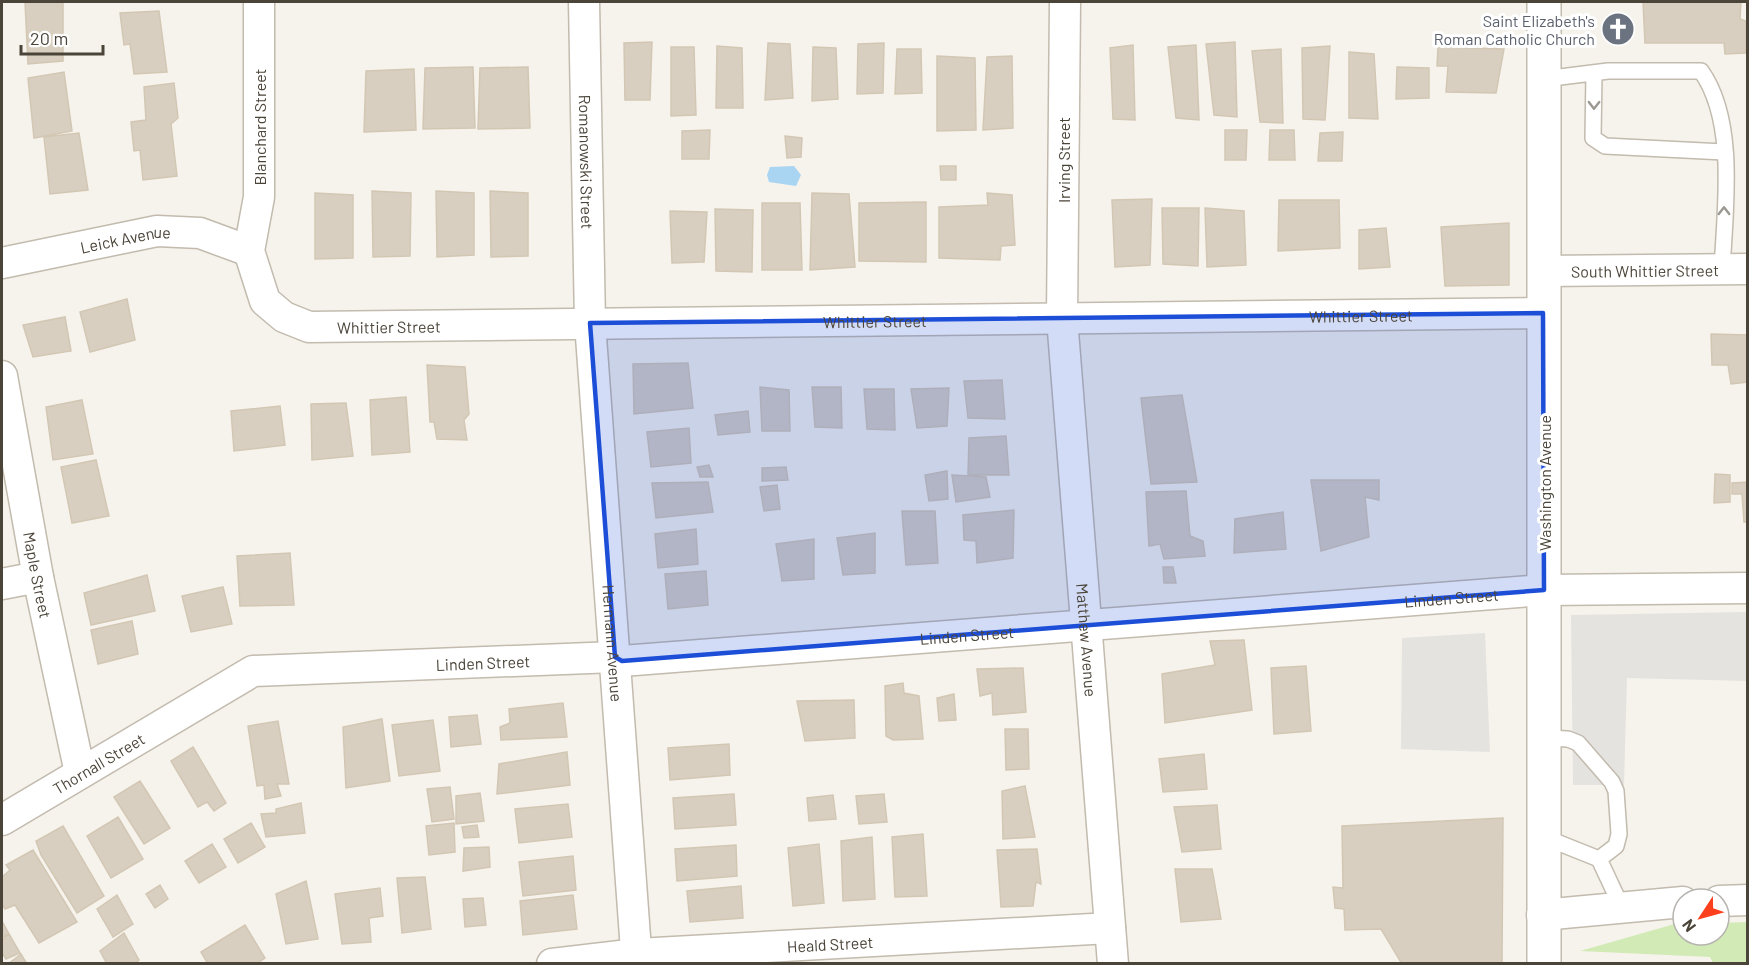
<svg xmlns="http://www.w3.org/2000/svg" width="1749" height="965" viewBox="0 0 1749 965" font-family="Barlow,sans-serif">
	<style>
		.green { fill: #d2eab5 }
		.parking { fill: #e5e3e0 }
		.water { fill: #a9d4f2 }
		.building { fill: #d8cfc1; stroke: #d3c7b4; stroke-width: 1.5 }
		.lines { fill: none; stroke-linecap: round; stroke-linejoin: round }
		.service-casing { stroke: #c2bbae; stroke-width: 18 }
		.minor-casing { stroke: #c2bbae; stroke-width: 33 }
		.tertiary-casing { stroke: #c2bbae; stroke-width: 36 }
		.service { stroke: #fff; stroke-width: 15 }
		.minor { stroke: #fff; stroke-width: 30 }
		.tertiary { stroke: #fff; stroke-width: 33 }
		.oneway { stroke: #9c9892 }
		.marked { fill: #1d4ed8; fill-opacity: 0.2; stroke: #1d4ed8; stroke-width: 4.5; stroke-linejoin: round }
		.labels { text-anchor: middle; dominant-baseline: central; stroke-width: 6; stroke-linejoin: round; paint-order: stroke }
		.worship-label { font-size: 16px; fill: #5b616d; stroke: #fff; text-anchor: end }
		.street-label { font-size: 16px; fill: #4b4439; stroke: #fff }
	</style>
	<rect width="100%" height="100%" fill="#f6f3ec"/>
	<!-- green -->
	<path class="green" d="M1747 922V963H1713L1710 957 1580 951 1678 923H1683V935H1719V923Z"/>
	<!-- parking -->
	<path class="parking" d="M1747 612V681L1627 678 1624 785H1573L1571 615Z
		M1485 633 1490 752 1401 749 1402 638Z"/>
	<!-- water -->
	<path class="water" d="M794 166 801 175 796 186 769 182 767 175 770 167Z"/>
	<!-- building -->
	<path class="building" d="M25 2H63V61L28 64Z
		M1643 2H1741L1740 19 1746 21V53L1725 54 1724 43H1645Z
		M159 11 167 72 134 74 130 44 124 45 120 13Z
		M652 42 650 100H625L624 43Z
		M1235 42 1237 117 1214 115 1206 44Z
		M768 43 790 44 793 98 765 100Z
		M884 43 883 93 857 94 858 44Z
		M1133 45 1135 120 1113 119 1110 48Z
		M1196 45 1199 120 1176 118 1168 47Z
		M717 46 742 48 743 108H716Z
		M1330 46 1325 120 1303 119 1302 48Z
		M671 47H694L696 115 671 116Z
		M813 47 836 48 838 99 812 101Z
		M1438 47 1504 49 1496 93 1446 92 1448 66H1437Z
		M897 49H921L922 93 895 94Z
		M1281 49 1283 123 1260 122 1252 51Z
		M1349 52 1374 54 1378 119 1349 118Z
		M937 56 975 58 976 130 937 131Z
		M1012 56 1013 128 983 130 987 57Z
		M473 67 475 128 423 129 425 68Z
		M528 67 530 128 478 129 480 68Z
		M1397 67 1429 68V98L1396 99Z
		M414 69 416 130 364 132 366 71Z
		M64 72 72 131 34 138 28 78Z
		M174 83 178 118 171 124 177 176 143 180 140 150 134 151 131 122 146 120 144 87Z
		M710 130 709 159H682V131Z
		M1225 130H1247L1246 160H1225Z
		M1270 130H1294L1295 160H1269Z
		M1343 132 1342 161H1318L1320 133Z
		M79 133 88 190 50 194 44 137Z
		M785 136 802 138 801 157 787 158Z
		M940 166H956V180H941Z
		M372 191 411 193 410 256 373 257Z
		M436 191 474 193V255L437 257Z
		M490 191 528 193V256L491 257Z
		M315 193 353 195V258L315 259Z
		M812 193 849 194 855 267 810 270Z
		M987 193 1012 195 1015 245 1001 246 1000 260 939 258V207L988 205Z
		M1152 199 1150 265 1115 267 1112 200Z
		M1279 200H1339L1340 248 1278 251Z
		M926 202V262L859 261V203Z
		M762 203H800L802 270H762Z
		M1162 208H1199L1198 266 1163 264Z
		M1205 208 1244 211 1246 265 1207 267Z
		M715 209 753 210 752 272 716 271Z
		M670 211 707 212 704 262 672 263Z
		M1509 223V285L1445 286 1441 227Z
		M1386 228 1390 267 1359 269V230Z
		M127 299 135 340 90 352 80 312Z
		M65 317 71 351 33 357 23 325Z
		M1711 334 1748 335V382L1731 384 1728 365H1712Z
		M688 363 693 408 634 414 633 364Z
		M427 365 465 367 469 414 464 420 467 440 437 439 434 422H430Z
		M1002 380 1005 419 968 418 964 381Z
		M760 387 789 390 790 431H762Z
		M812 387H841L842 428 815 427Z
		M949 388 947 426 917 428 911 389Z
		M864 389H894L895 430 867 429Z
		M1182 395 1197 482 1151 484 1141 398Z
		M406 397 410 452 372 455 370 400Z
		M82 400 93 454 53 460 46 407Z
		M346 403 353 456 312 460 311 404Z
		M280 406 285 445 234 451 231 411Z
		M748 411 750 432 718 435 715 415Z
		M689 428 691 463 651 467 647 432Z
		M1006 436 1009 475H968L969 438Z
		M96 460 109 516 72 523 61 467Z
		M709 465 713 477H700L697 467Z
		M786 467 788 480 762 481V468Z
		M947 471 948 499 929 501 925 475Z
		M1715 474 1730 475V502L1714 503Z
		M952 475 986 477 990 497 956 502Z
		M1311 480H1379V500L1365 497 1369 537 1321 551Z
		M708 482 713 512 656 518 652 483Z
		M1748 482V522H1744L1742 494H1732V483Z
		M777 485 780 509 764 511 760 487Z
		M1186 491 1190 536 1203 541 1205 556 1164 559 1160 544 1149 546 1146 492Z
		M1014 510 1013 558 977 563 976 541 964 540 963 515Z
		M902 511H935L938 563 906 565Z
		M1283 512 1286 549 1234 553 1235 519Z
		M696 529 698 564 658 568 655 534Z
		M875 533V573L843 575 837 538Z
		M814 539V579L782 581 776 544Z
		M290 553 294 605 240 606 237 556Z
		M1163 567H1173L1176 583H1164Z
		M706 571 708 605 668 609 665 574Z
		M147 575 155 611 91 625 84 593Z
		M223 587 232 624 191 632 182 596Z
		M132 621 138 654 98 664 91 630Z
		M1244 640 1252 710 1165 723 1162 674 1215 665 1210 641Z
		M1306 666 1311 731 1274 734 1271 668Z
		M1023 668 1026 712 993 715 992 693 980 696 977 669Z
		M903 683 904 693 919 696 923 739 893 740 886 736 885 686Z
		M954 694 956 720 939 721 937 698Z
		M854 700 855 738 805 741 797 701Z
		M563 703 567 737 501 740 500 727 510 723 509 709Z
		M477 715 481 744 451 747 449 717Z
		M382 719 390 781 346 788 343 727Z
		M433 720 440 771 399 776 392 725Z
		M278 721 289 784H277L281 796 265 799 264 785 257 786 248 726Z
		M1005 729H1028L1029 769 1006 770Z
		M729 744 730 775 670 780 668 748Z
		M193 747 226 803 214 811 207 802 198 807 171 761Z
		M567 752 570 785 497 794 499 764Z
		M1204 754 1207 789 1163 792 1159 759Z
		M140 781 170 828 144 844 114 797Z
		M1025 786 1035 837 1003 839 1002 791Z
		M450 787 454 819 432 822 427 789Z
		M480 793 484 821 456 824V796Z
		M734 794 736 825 675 829 673 798Z
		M884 794 887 822 859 824 856 796Z
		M833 795 836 819 809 821 807 798Z
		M301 803 305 833 266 837 261 814 276 813V809Z
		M568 804 572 837 519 843 515 809Z
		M1217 805 1221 849 1182 852 1174 807Z
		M118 817 143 859 111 878 87 836Z
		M1503 818 1502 964H1402L1381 929 1345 930 1344 909 1335 908 1333 887 1343 888 1342 826Z
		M251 823 265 847 238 863 224 839Z
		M454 823 455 852 429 855 426 826Z
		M477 825 479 837 464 838 462 827Z
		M63 826 104 896 77 913 41 855 36 841Z
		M923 834 927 896 895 897 892 837Z
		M872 837 875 899 843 901 841 841Z
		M212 844 226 867 199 883 185 861Z
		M819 844 824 903 793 906 788 848Z
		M736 845 737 876 677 881 675 849Z
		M489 847 490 867 463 871 464 848Z
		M1037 849 1041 884 1036 882 1033 906 1001 907 997 850Z
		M33 850 77 922 39 943 15 905 5 909 2 904V877L10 870 6 865Z
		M573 856 576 890 523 896 519 862Z
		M1175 869H1212L1221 919 1181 922Z
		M425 877 431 929 402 933 397 878Z
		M306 881 318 939 286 944 276 894Z
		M160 885 168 899 155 908 146 894Z
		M741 886 743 918 690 922 687 891Z
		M380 888 383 916 369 918 371 942 342 944 335 894Z
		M117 895 133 924 113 937 97 909Z
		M573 895 577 929 523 935 520 901Z
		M483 898 486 925 465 927 463 899Z
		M2 921 9 934 2 937Z
		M245 925 265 958 256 964H208L201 952Z
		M124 933 139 960 134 964H107L100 951Z
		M9 934 20 953 6 959 2 953V940Z
		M21 954 27 964H8Z"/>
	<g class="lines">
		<defs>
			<path id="service" d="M1594 73 1593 138 1605 146 1724 152
				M1544 79 1608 71H1701C1737 121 1725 210 1722 269
				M1544 738 1568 739 1578 743 1612 782 1616 791 1619 834 1616 846 1599 859
				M1544 837 1599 859 1622 908"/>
			<g id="minor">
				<path id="s1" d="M259 2V197L249 251 265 301 284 317 309 327 1543 313"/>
				<path id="s2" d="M584 2 590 323 637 964"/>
				<path id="s3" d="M1065 2 1062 318 1113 964"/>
				<path id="s4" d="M2 263 157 231 200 233 249 251"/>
				<path id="s5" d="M1543 271 1748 269"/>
				<path id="s6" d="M2 376 38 577 80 773"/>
				<path d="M2 584 38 577"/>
				<path id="s7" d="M2 820 253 671 615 657 622 661 1544 590 1748 588"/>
				<path d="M1719 901 1748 900"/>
				<path d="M1542 915 1683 902"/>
				<path id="s8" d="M552 964 637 954 1110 928"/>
			</g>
			<path id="tertiary" d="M1544 964V2"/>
		</defs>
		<!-- service casing -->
		<use href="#service" class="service-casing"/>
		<!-- minor casing -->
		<use href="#minor" class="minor-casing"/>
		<!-- tertiary casing -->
		<use href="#tertiary" class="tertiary-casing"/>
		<!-- service -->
		<use href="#service" class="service"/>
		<!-- minor -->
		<use href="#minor" class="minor"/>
		<!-- tertiary -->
		<use href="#tertiary" class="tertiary"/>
	</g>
	<!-- one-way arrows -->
	<defs><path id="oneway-chevron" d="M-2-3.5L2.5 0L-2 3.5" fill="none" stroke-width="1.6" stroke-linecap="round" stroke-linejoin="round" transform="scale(1.5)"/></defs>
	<g class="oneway">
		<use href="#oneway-chevron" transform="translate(1594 105) rotate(91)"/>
		<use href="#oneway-chevron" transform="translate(1724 211) rotate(-90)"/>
	</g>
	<!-- marked area -->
	<path class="marked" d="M1543 313 1544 590 622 661 615 657 590 323Z"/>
	<!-- icons -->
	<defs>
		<symbol id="church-disc" viewBox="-11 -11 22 22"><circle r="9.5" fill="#6b7280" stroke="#fff"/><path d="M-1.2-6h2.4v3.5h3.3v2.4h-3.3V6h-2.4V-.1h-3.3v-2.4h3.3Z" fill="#fff"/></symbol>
	</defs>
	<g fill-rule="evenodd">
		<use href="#church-disc" x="1599" y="10" width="38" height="38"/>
	</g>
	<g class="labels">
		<!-- worship labels -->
		<g class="worship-label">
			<text x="1595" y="20">Saint Elizabeth's<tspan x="1595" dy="18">Roman Catholic Church</tspan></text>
		</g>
		<!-- street labels -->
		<g class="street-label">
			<text transform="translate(259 127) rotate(-90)">Blanchard Street</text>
			<text transform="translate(1063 160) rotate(-90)">Irving Street</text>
			<text stroke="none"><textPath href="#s2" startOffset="160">Romanowski Street</textPath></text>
			<text stroke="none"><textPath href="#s4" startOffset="126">Leick Avenue</textPath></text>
			<text stroke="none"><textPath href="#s5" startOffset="102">South Whittier Street</textPath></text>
			<text stroke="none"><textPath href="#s1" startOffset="1406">Whittier Street</textPath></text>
			<text stroke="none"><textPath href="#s1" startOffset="920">Whittier Street</textPath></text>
			<text stroke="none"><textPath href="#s1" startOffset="434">Whittier Street</textPath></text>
			<text transform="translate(1544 483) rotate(-90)">Washington Avenue</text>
			<text stroke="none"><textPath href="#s6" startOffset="202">Maple Street</textPath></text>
			<text stroke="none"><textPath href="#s7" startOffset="1494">Linden Street</textPath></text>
			<text stroke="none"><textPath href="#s7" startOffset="1008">Linden Street</textPath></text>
			<text stroke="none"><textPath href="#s3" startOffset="639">Matthew Avenue</textPath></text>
			<text stroke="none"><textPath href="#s2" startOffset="642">Hermann Avenue</textPath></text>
			<text stroke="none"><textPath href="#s7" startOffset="522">Linden Street</textPath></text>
			<text stroke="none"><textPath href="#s7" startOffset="112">Thornall Street</textPath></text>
			<text stroke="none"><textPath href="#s8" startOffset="279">Heald Street</textPath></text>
		</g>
	</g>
	<!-- border -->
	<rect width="1749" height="965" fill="none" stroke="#4b4439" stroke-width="6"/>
	<!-- north arrow -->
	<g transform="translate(1701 917) rotate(234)"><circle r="28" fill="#ffffff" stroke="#b7b4b0" stroke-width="1.5"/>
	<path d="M0-4.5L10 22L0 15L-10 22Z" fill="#fc3f1d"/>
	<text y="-9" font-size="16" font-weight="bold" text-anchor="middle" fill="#4b4439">N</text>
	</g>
	<!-- scale -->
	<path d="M21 45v9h82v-9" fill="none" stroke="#4b4439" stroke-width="3"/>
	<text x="30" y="45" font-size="18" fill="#4b4439" stroke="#ffffff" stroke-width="4.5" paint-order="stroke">20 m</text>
</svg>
